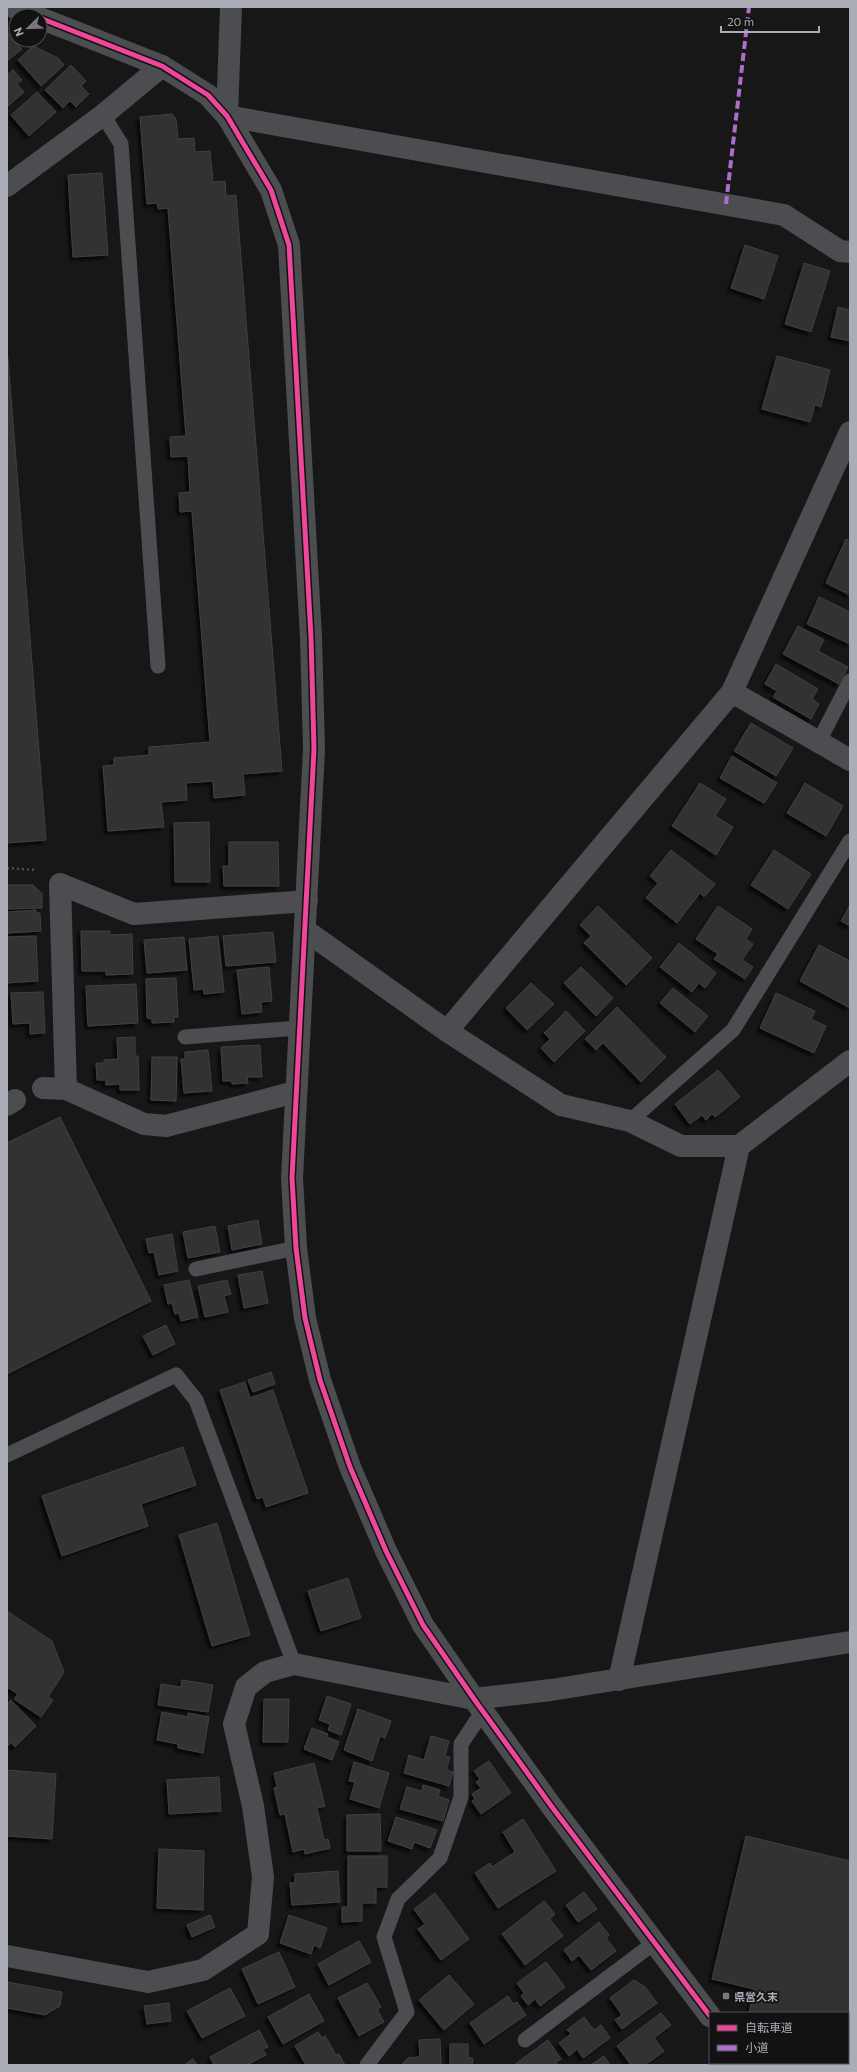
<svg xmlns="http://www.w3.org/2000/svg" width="857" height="2072" viewBox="0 0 857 2072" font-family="Commissioner,'Noto Sans JP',sans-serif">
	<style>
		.building { fill: #303032; stroke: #404144; filter: url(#shadow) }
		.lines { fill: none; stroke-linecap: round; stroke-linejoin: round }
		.path { stroke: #4d4e51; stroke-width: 2.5; stroke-dasharray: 2 3; stroke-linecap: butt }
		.service { stroke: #4c4d50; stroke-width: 15 }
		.minor { stroke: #4c4d50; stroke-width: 22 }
		.tertiary { stroke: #4c4d50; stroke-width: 22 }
		.quiet { stroke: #b06ccc; stroke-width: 4; stroke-dasharray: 8 4; stroke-linecap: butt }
		.cycleway-casing { stroke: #121213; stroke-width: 8 }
		.cycleway { stroke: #ed469a; stroke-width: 5 }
		.poi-dot { fill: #77787f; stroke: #121213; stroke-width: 1.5 }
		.labels { text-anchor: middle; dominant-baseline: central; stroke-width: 3.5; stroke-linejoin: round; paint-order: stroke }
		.poi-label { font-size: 11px; font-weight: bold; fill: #aaacb6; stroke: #121213; text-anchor: start }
	</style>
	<defs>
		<filter id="shadow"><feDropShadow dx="-3.5" dy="3.5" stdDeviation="1" flood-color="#0009"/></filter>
	</defs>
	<rect width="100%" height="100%" fill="#171718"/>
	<!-- building -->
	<path class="building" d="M7 32 22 49 7 61Z
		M33 46 58 58 64 65 41 86 18 60Z
		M71 65 86 81 81 86 89 94 76 107 70 101 63 108 45 90Z
		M13 70 22 80 17 84 24 92 7 107V75Z
		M37 92 56 112 29 136 11 115Z
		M172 114 176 119 178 139 194 138 195 152 210 151 213 182 225 181 226 196 236 195 282 771 243 774 245 795 214 798 213 781 186 783 187 800 161 802 164 827 108 831 103 766 114 765V758L149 755V747L210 742 192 511 180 512 179 493 190 492 188 456 171 457 170 440V437L186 436 168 208 158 209 157 203 147 204 140 117Z
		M102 173 108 255 73 257 68 175Z
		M745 245 778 256 764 299 731 288Z
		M804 263 830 271 811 332 785 324Z
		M838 307 850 310V341L831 337Z
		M7 346 46 840 7 843Z
		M777 356 830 370 821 407 815 405 810 422 762 409Z
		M846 539 850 541V595L826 583Z
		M819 597 850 612V644L807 624Z
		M798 626 824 640 818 651 848 667 839 684 783 654Z
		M776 664 818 689 812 699 819 704 811 719 773 697 777 691 765 684Z
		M751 723 793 748 776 776 734 751Z
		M732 756 777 783 764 803 720 778Z
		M700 783 726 799 715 816 733 827 716 855 672 826Z
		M805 783 843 806 826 836 787 813Z
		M209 822 210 882H175L174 823Z
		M229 842H278L279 886H224L223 866H229Z
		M671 850 715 884 704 897 700 893 677 923 646 898 658 883 650 876Z
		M774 850 811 874 788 909 751 885Z
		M7 885H33L42 894V908L7 909Z
		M850 905V926L841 921Z
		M598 906 652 958 626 985 584 943 591 936 580 925Z
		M718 906 752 929 746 939 753 944 742 960 753 967 745 979 714 959 718 954 696 939Z
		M36 910V913H40L41 931 7 933V912Z
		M81 931H110V935L132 934 133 974 106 975V971H82Z
		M273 932 276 962 226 966 223 936Z
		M36 936 38 981 7 983V937Z
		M218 936 224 992 204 994V989L194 990 189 939Z
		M184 937 187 970 147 973 144 940Z
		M679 943 716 973 705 988 699 983 692 992 660 967Z
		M819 945 850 961V1008L800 981Z
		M269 967 272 1001 261 1002 262 1012 242 1014 237 970Z
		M581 967 613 998 596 1016 564 983Z
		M176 978 178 1017H174V1022L152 1023V1019L147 1018 146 979Z
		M531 983 554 1004 527 1030 506 1008Z
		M136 984 138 1023 88 1026 86 986Z
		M673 988 708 1016 695 1032 660 1003Z
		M43 992 45 1033 30 1034V1023L13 1024 11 993Z
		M776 993 815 1011 811 1019 826 1026 814 1053 760 1028Z
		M617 1007 666 1057 641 1082 603 1043 596 1050 585 1039Z
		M566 1011 585 1031 554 1062 541 1048 550 1039 544 1033Z
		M135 1037V1056H138L139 1090H120V1084L106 1085V1080H97L96 1063H104V1060L118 1059 117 1038Z
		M260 1045 262 1077H247L248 1083 232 1084V1081H223L221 1047Z
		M208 1050 212 1091 184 1093 181 1059H185V1052Z
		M152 1057H177L176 1101 151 1100Z
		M718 1070 740 1097 715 1117 712 1114 706 1120 702 1115 690 1124 675 1104Z
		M60 1117 151 1301 7 1374V1143Z
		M258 1220 262 1244 232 1250 228 1226Z
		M215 1226 220 1252 188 1258 183 1232Z
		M172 1234 178 1271 159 1275 154 1252 149 1253 146 1239Z
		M262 1271 268 1303 244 1308 238 1275Z
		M189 1280 198 1317 181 1321 179 1313 175 1314 172 1303 168 1304 164 1285Z
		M227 1280 231 1294 224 1296 228 1312 205 1317 198 1286Z
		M166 1325 175 1344 153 1355 143 1336Z
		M271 1372 275 1384 253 1392 248 1380Z
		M245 1382 250 1398 273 1390 308 1493 266 1507 263 1497 257 1499 220 1390Z
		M183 1447 196 1485 141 1504 148 1526 62 1556 42 1496Z
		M217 1523 250 1635 212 1646 179 1535Z
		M348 1578 361 1618 321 1631 308 1591Z
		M7 1611 52 1641 64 1672 48 1697 53 1700 41 1717 14 1699 18 1694 7 1687Z
		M182 1680 213 1685 208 1712 158 1705 161 1684 181 1687Z
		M327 1696 351 1704 341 1735 328 1730 330 1724 319 1720Z
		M264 1699H289L288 1742H263Z
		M11 1700 36 1726 15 1747 11 1743 7 1747V1704Z
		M358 1709 391 1721 385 1738 380 1736 372 1761 344 1750Z
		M162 1712 188 1717V1713L209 1717 203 1753 178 1748V1744L157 1740Z
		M312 1728 328 1734 326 1737 339 1742 332 1760 304 1749Z
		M431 1736 449 1741 445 1756 450 1757 446 1770 453 1772 449 1786 404 1773 409 1755 424 1760Z
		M489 1761 511 1793 481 1814 472 1801 475 1799 472 1794 481 1788 476 1782 480 1779 474 1771Z
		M354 1762 389 1773 379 1808 350 1799 355 1782 349 1781Z
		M314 1763 325 1806 317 1808 324 1840 328 1839 330 1848 305 1854 304 1849 293 1852 285 1814 280 1815 274 1788 277 1787 274 1773Z
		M7 1770 56 1774 52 1839 7 1836Z
		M219 1777 221 1811 169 1814 167 1780Z
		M423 1785 440 1790 438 1796 449 1800 443 1821 400 1809 407 1787 422 1791Z
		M380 1814 381 1851H347V1815Z
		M396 1817 437 1830 430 1848 414 1842 412 1849 388 1841Z
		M523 1819 556 1871 498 1908 475 1873 490 1863 492 1867 515 1852 503 1832Z
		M746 1836 850 1861V2065H782L783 2063H848V2013H749L754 1989 712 1979Z
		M159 1849 204 1851 203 1910 157 1908Z
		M348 1856H387V1887H376V1903H362V1921L342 1922V1907H348Z
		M338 1871 340 1902 292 1905 290 1883H295V1874Z
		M584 1892 597 1909 578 1922 566 1905Z
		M435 1893 469 1939 441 1960 418 1929 425 1924 414 1909Z
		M544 1901 555 1914 550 1919 563 1936 525 1965 502 1934Z
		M210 1915 215 1927 192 1937 187 1925Z
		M289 1915 327 1928 320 1948 314 1945 311 1954 280 1943Z
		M599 1922 609 1935 606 1938 616 1951 591 1970 579 1955 572 1961 564 1950Z
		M359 1941 371 1962 329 1985 318 1964Z
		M279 1952 295 1987 258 2004 242 1969Z
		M546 1962 565 1987 540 2006 535 1999 528 2005 521 1996 524 1993 517 1983Z
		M449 1975 474 2004 444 2030 419 2000Z
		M634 1980 645 1987 657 2003 622 2029 615 2020 622 2015 610 1998Z
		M7 1982 62 1992 60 2006 45 2015 7 2008Z
		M367 1983 381 2007 377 2009 384 2022 359 2036 338 1998Z
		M230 1988 245 2016 202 2038 187 2011Z
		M309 1994 324 2021 283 2044 268 2017Z
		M508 1996 513 2004 517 2002 526 2015 484 2044 470 2023Z
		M169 2003 171 2021 147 2024 144 2006Z
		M661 2013 671 2025 654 2038 664 2051 645 2065H631L617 2046Z
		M584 2017 594 2030 601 2025 610 2038 583 2058 577 2049 569 2056 559 2043 571 2034 567 2030Z
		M259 2030 268 2047 263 2049 266 2055 247 2065H214L210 2057Z
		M318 2032 322 2038 325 2036 336 2055 339 2054 345 2065H306L295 2046Z
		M440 2039 441 2065H401L408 2058 420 2057 419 2040Z
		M548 2040 561 2059 556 2062 558 2065H514Z
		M450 2044H468V2058H473L472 2065H450Z
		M604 2056 610 2065H591Z
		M193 2059 197 2065H184Z"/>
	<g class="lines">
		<!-- path -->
		<path class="path" d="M7 868 36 870"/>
		<!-- service -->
		<path class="service" d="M103 115 121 144 158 666
			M819 741 850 681
			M185 1037 298 1028
			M630 1121 733 1030 850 841
			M196 1269 296 1248
			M7 1455 176 1375 196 1400 294 1664
			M525 2040 654 1943
			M367 2065 407 2012 384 1937 398 1899 440 1858 461 1797V1744L483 1711"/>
		<!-- minor -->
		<path class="minor" d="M231 7 227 116 784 215 840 251 850 252
			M7 186 103 115 162 66
			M732 692 850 760
			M305 930 447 1031 561 1105 630 1121 681 1146H739L850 1061
			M447 1031 732 692 850 432
			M43 1088 66 1089 144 1124 166 1126 295 1092
			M66 1089 60 884 134 914 307 901
			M7 1105 15 1100
			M619 1680 739 1146
			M474 1699 551 1690 850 1642"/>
		<!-- tertiary -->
		<path class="tertiary" d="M13 7 36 16
			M40 18 162 66 208 95 227 116 271 190 289 245 311 637 314 749 292 1178 296 1248 305 1318 320 1380 350 1467 386 1551 423 1625 474 1699 552 1807 710 2016
			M7 1956 148 1982 203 1970 258 1934 263 1877 253 1806 234 1724 246 1687 265 1672 294 1664 474 1699
			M746 2063 748 2065"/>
		<!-- quiet -->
		<path class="quiet" d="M726 204 749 7"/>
		<defs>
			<path id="cycleway" d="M40 18 162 66 208 95 227 116 271 190 289 245 311 637 314 749 292 1178 296 1248 305 1318 320 1380 350 1467 386 1551 423 1625 474 1699 552 1807 710 2016"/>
		</defs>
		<!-- cycleway casing -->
		<use href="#cycleway" class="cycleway-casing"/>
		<!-- cycleway -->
		<use href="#cycleway" class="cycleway"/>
	</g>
	<!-- markers -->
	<rect class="poi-dot" x="722" y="1992" width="8" height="8" rx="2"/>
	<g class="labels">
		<!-- poi labels -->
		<g class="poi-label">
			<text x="734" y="1996">県営久末</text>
		</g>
	</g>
	<!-- border -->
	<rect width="857" height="2072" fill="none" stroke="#aaacb6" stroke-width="16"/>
	<!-- legend -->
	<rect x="709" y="2012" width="140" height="52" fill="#121213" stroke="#4f5054"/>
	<rect x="717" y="2025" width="20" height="6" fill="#ed469a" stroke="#4f5054"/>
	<text x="745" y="2032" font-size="12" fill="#aaacb6">自転車道</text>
	<rect x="717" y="2045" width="20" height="6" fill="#b06ccc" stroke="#4f5054"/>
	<text x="745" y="2052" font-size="12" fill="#aaacb6">小道</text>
	<!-- north arrow -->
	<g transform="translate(28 28) rotate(247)"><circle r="19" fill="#121213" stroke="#4f5054"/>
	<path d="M0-3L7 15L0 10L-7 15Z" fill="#77787f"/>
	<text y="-6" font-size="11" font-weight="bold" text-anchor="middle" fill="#aaacb6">N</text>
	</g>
	<!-- scale -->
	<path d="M721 26v6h98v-6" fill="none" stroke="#aaacb6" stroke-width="2"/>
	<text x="727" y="26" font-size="12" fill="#aaacb6" stroke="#121213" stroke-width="3" paint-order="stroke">20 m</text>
</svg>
